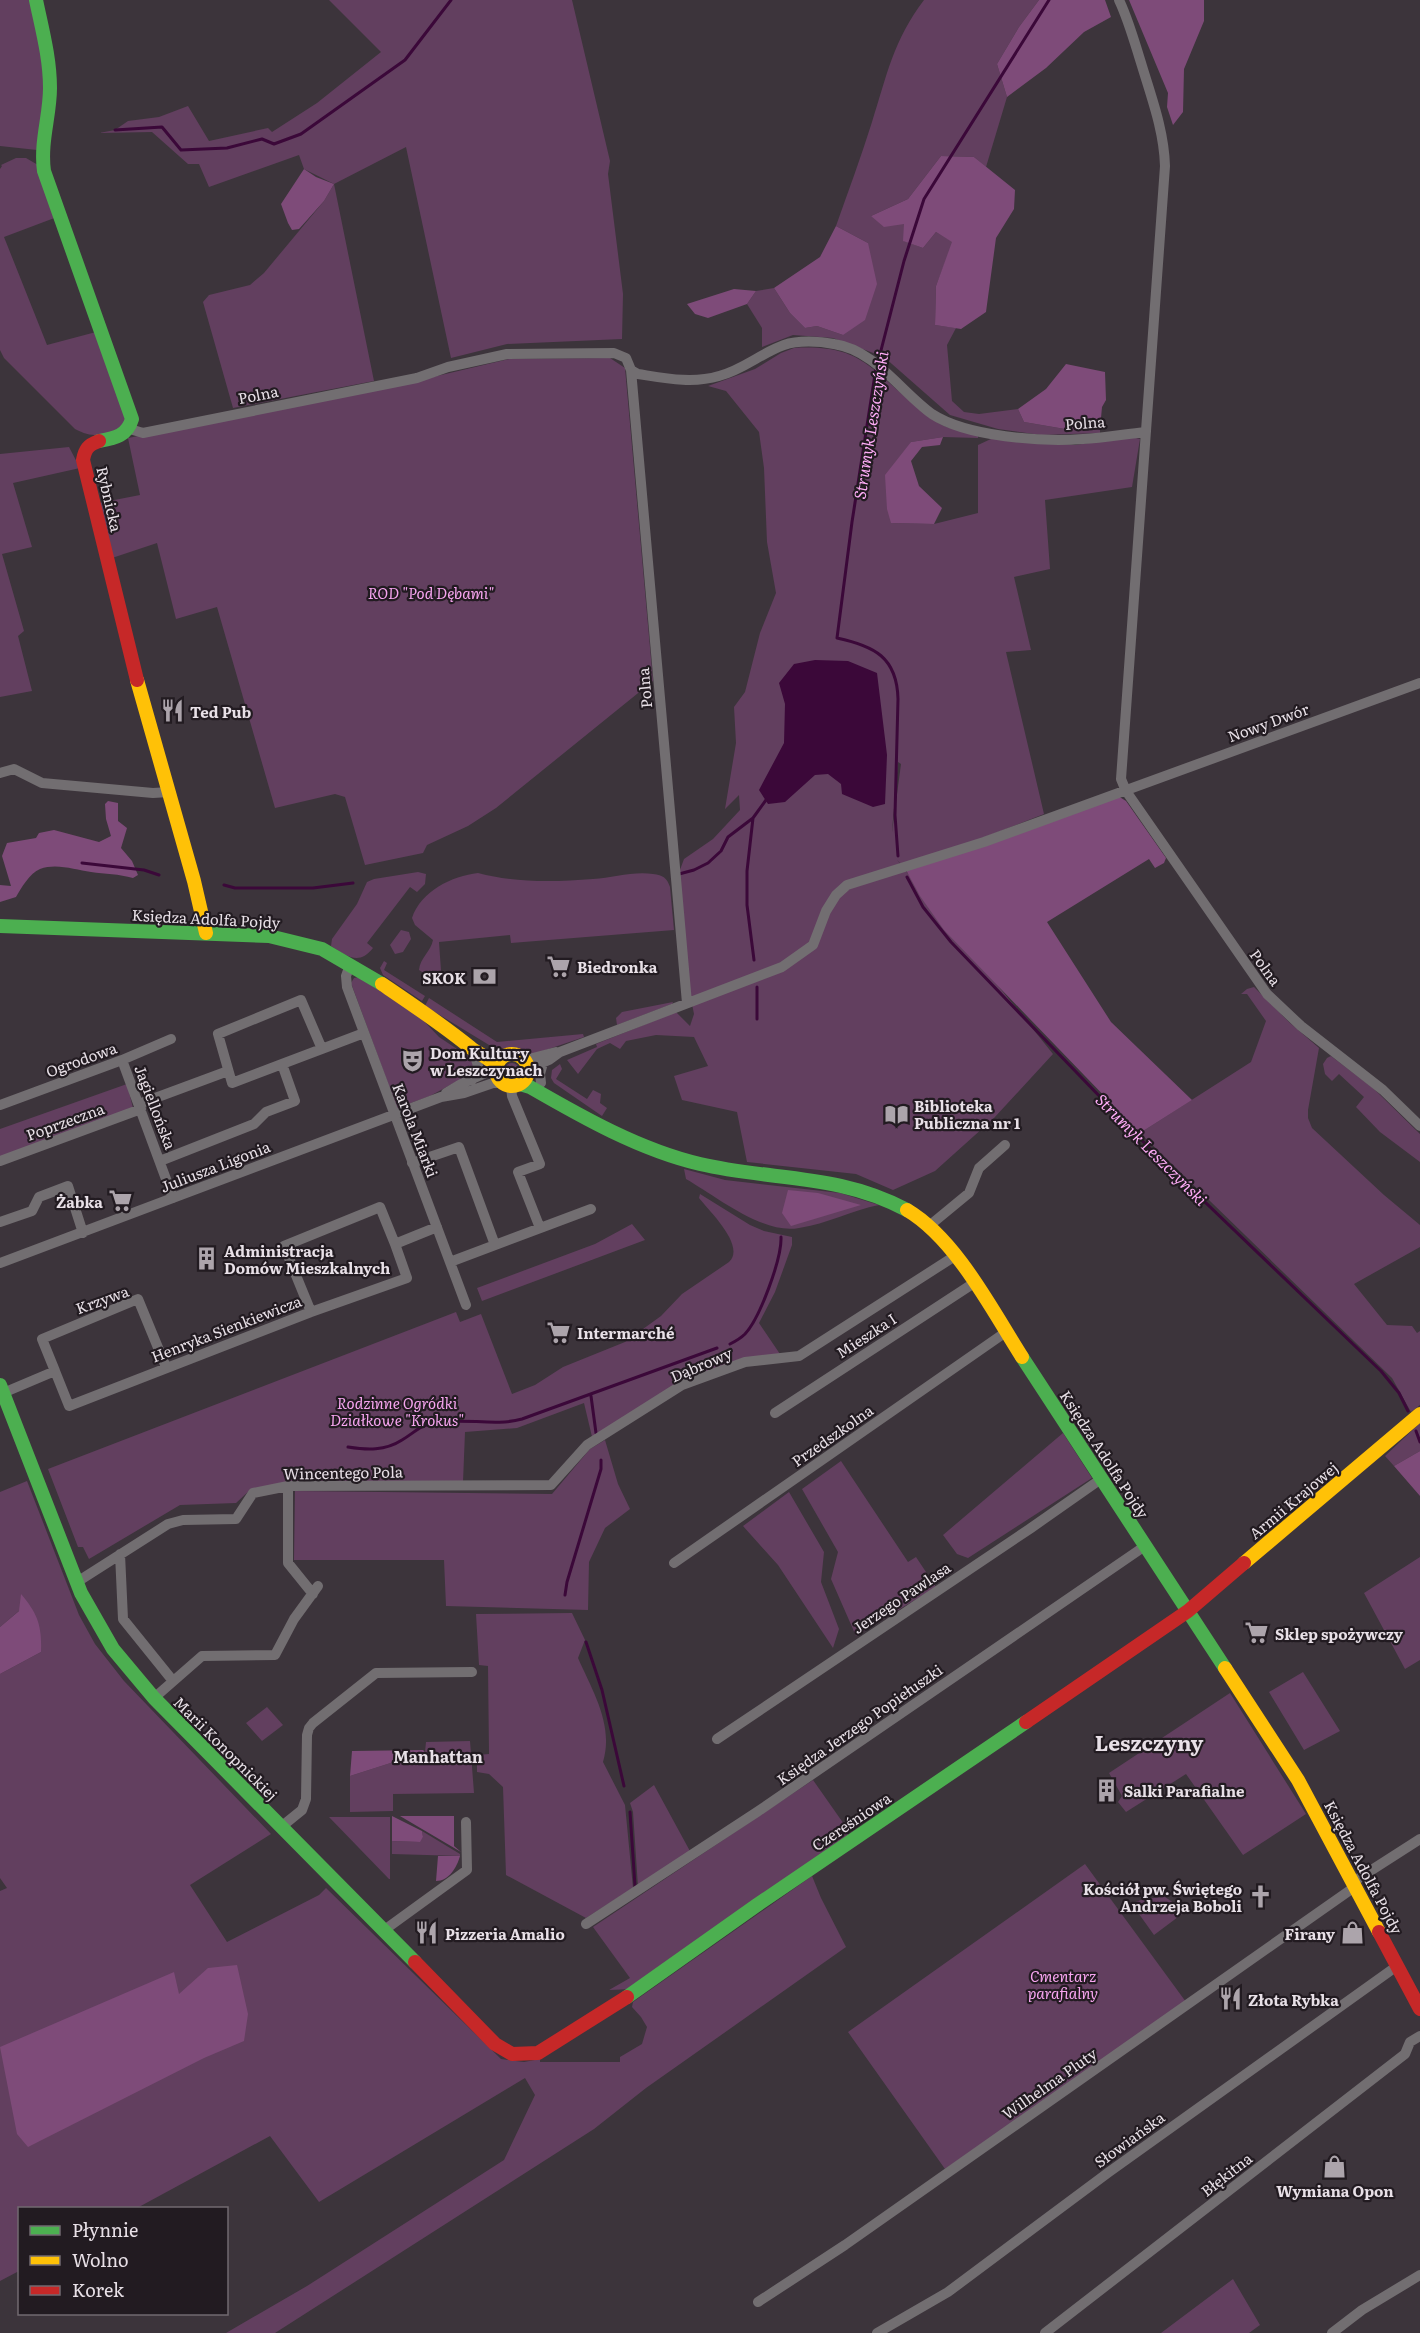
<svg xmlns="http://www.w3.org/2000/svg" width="1420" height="2333" viewBox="0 0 1420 2333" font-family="Literata,serif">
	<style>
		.green { fill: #623f5f; fill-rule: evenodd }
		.forest { fill: #7e4b79 }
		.water { fill: #3b0839 }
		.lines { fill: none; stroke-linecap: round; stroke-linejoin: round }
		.stream { stroke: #3b0839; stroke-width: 3 }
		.street { stroke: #726e71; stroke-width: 10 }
		.fast { stroke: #4caf50; stroke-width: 14 }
		.slow { stroke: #ffc107; stroke-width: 14 }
		.jam { stroke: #c62828; stroke-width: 14 }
		.labels { text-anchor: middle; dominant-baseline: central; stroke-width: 4.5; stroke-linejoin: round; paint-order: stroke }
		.street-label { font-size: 15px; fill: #e8e0e7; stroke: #221b21 }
		.park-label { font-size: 15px; font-style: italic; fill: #f7a5f0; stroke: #221b21 }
		.poi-label { font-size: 15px; font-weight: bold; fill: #e8e0e7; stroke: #221b21; text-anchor: start }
		.water-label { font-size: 16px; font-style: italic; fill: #feacf7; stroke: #221b21 }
		.neighbourhood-label { font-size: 16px; font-weight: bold; fill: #e8e0e7; stroke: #221b21 }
		.district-label { font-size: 21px; font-weight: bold; fill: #e8e0e7; stroke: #221b21 }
	</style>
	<rect width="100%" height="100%" fill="#3c343b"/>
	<!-- green -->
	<path class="green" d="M0 0H32L46 77 37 150 0 146Z
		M329 0H572L610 161 608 174 623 294 622 339 507 344 451 358 406 147 334 184 374 381 233 408 203 302 209 295 250 285 264 273 324 201 334 184 304 169 299 155 209 187 199 164H188L152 132 99 133 115 130 128 121 159 117 188 106 209 141 268 128 272 132 317 103 381 52Z
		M924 0H1039L1019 27 997 64 1007 97 986 167 974 157 941 156 908 199 871 216 904 224V241L923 248 936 232 953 242 936 286 935 325 956 328 947 345 952 401 964 412 979 414 1018 409 1024 422 1065 429H1100V433L1041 435 998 429 950 415 884 357 833 338 793 335 762 347V328L747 304 756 291 774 288 790 313 805 328 817 326 843 335 868 243 836 226C848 192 861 157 872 122 887 75 893 41 924 0Z
		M16 158H26L38 165 57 217 4 237 47 345 96 332 128 413 125 430C106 435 93 439 75 429L4 358 0 350V169L2 166 1 165Z
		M794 348C863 344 870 370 919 408 926 413 934 421 942 425 952 430 967 431 978 435V438L943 437 911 442 892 523 934 524 978 513V445L993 438 1075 445 1132 437 1140 439 1132 487 1045 500 1050 569 1014 577 1031 650 1006 652 1044 814 980 839 901 864 897 860 1053 1054 994 1118 935 1171 893 1190 856 1174 747 1162 737 1112 682 1100 674 1076 708 1066 694 1037 656 1035 626 1041 620 1049 610 1043 597 1049 578 1074 567 1060 597 1047 596 1044 676 1012 690 1026 694 1014 685 969 677 878 684 859 713 839 740 810 739 795 725 809 736 743 734 707 745 692 760 633 776 593 767 542 764 468 759 432 726 391 708 386 755 369 781 353ZM898 762 901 764 892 832V831Z
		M610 358 625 368 653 681 496 808 468 826 427 845 423 853 365 865 345 797 335 794 275 808 217 607 176 619 157 543 112 558 99 503 140 495 128 438 382 389 509 359Z
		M69 447 80 468 13 483 32 547 2 554 24 631 18 636 32 691 0 697V454Z
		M418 872 426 874 425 884 417 892 410 887 367 943 373 948C359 966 347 956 331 946L332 939 357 904 367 882 374 879Z
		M478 873C515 883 555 882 593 879 613 878 633 871 653 874 663 875 667 878 670 887L674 930 511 943 510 935 439 942 442 985 419 970C420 958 431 951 433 940L415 925 412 918C421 891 452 876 478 873Z
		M401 930 409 932 411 939 403 952 395 954 390 945Z
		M384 961 387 963 384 970 425 996 422 1001 383 975 380 968Z
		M359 977 420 1017 439 1037 469 1057 472 1060 474 1072 430 1096 397 1108 351 983 354 978Z
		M1254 987 1290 1023 1319 1048 1308 1110V1118L1312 1128 1384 1195 1420 1225V1247L1354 1284 1387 1325 1412 1326 1417 1333 1420 1331V1405L1411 1412 1392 1378 1140 1133 1251 1062 1266 1021 1247 994H1241L1247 989Z
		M429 998 497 1042 583 1034 584 1037 534 1054H526L516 1049 494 1048 425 1006Z
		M673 1002 672 1004 617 1025 616 1018 622 1012Z
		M1331 1056 1373 1088 1420 1134V1162L1380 1132 1356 1107 1364 1097 1339 1074 1332 1081 1325 1074 1323 1064 1327 1058Z
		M505 1070a7 7 0 1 1 14 0a7 7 0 1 1-14 0Z
		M560 1064 562 1069 556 1079 587 1099 593 1090 601 1094 600 1103 607 1108 602 1116 554 1083 551 1078 552 1070Z
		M127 1084 133 1108 0 1157V1129Z
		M684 1169 725 1180 840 1193 879 1205C852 1210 827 1224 799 1228 763 1235 716 1196 686 1179Z
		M700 1194 750 1225 764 1231 792 1237V1245L775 1292 759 1323 782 1357 700 1374 593 1441 584 1403 517 1428 465 1432 463 1482 250 1490 236 1503 180 1505 89 1559 83 1547H78L48 1469 456 1312 460 1322 481 1314 512 1394 535 1385 563 1367 625 1342 661 1316 682 1294 729 1262C746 1246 710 1212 699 1198Z
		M632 1224 645 1240 482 1301 477 1288 595 1244Z
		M1420 1423V1451L1394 1466 1385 1456Z
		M1063 1433 1092 1478 968 1558 957 1554 943 1535Z
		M605 1440 618 1484 630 1509 605 1528 589 1562 588 1610 446 1606 444 1560H294L295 1491 552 1494 590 1449Z
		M841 1461 908 1562 916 1557 936 1587 856 1636 831 1579 838 1552 802 1489Z
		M27 1481 79 1615 95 1644 124 1681 271 1834 190 1885 227 1942 319 1895 326 1888 501 2059 524 2062 540 2059V2062H620V2057L642 2044 647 2027 641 2017 632 2007 633 2002 812 1876 821 1898 846 1947 646 2088 594 2129 275 2333H226L307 2286 504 2160 535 2095 525 2078 319 2202 270 2136 137 2208H20L19 2271 0 2281V1891L7 1888 0 1878V1674L41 1652 20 1610 0 1627V1492Z
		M789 1492 824 1552 821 1582 839 1629 833 1648 778 1565 743 1526Z
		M1420 1557V1660L1405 1669 1364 1593Z
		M572 1613 585 1640 578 1658C593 1692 614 1725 603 1762L625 1805 633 1888 586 1918 506 1875 503 1787 489 1774 477 1772V1755L489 1754 488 1666 479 1665 476 1614Z
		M1303 1672 1340 1731 1304 1750 1269 1692Z
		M1230 1693 1306 1814 1243 1855 1186 1774 1126 1812 1118 1802 1122 1796 1109 1773Z
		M267 1707 283 1725 262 1741 246 1723Z
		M470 1741 474 1793 393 1794V1811L350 1812V1776L425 1752 426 1742Z
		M813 1780 846 1827 849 1838 631 1989 609 1990 630 1978 593 1927Z
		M654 1785 691 1853 638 1887 633 1812 630 1803Z
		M329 1817H390V1879H389Z
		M422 1831 460 1854V1856L392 1854V1841L419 1842 423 1837Z
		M1085 1864 1186 2002 945 2169 848 2032Z
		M1165 1897 1186 1911 1154 1935 1134 1907 1136 1902 1143 1899Z
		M1233 2279 1260 2325 1249 2333H1161Z"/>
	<!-- forest -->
	<path class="forest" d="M1039 0H1105L1111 17 1084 32 1046 68 1007 97 997 64 1019 27Z
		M1129 0H1204V21L1184 69 1183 112 1173 125 1167 107 1168 93Z
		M941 156 974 157 1015 190 1014 209 996 238 986 312 961 329 935 325 936 286 952 242 936 232 923 248 903 241 904 224 884 227 871 216 908 199Z
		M304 169 316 177 334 184 324 201 299 229 292 230 288 223 281 204Z
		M836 226 868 243 877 284 865 320 843 335 817 326 805 328 790 313 774 288 820 257Z
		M734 289 756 291 747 304 708 318 695 314 687 304Z
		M1066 364 1105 372 1106 400 1102 407 1100 429H1065L1024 422 1018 409 1046 389Z
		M943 437 940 445 922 447 911 461 919 486 942 508 934 524 891 523 887 509 885 475 911 442Z
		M1118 796 1126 801 1166 858 1164 863 1155 868 1149 859 1047 922 1111 1022 1192 1100 1140 1133 944 930 920 896 906 870Z
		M108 801 118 803V821L127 828 121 848 132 861 138 875 133 878C119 874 105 874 91 872 75 870 57 863 40 869 30 873 21 888 16 897L0 902V885L11 886 2 856 7 843 36 838 39 833 54 830 99 842 111 836 106 819 105 804Z
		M788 1190 818 1193 861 1205 791 1226 782 1213Z
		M1420 1451V1496L1394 1466Z
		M21 1594C38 1614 42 1626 41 1652L0 1674V1627L19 1611Z
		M423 1750 425 1752 350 1776 352 1751Z
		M392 1816 422 1831 423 1837 420 1842 392 1841Z
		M400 1816H454V1846L461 1852Z
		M438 1856H460C457 1867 449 1881 436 1881Z
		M237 1965 248 2014 244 2041 204 2058 28 2147 17 2134 0 2047 174 1972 179 1994 208 1968Z"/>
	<!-- water -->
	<path class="water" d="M815 660 848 661 877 673 887 755 885 804 873 807 842 794 841 784 828 774 815 775 785 802 768 804 759 790 784 743 785 704 779 683 794 664Z"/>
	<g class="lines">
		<!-- stream -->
		<path class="stream" d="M115 130 162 127 181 150 227 148 262 139 274 144 301 134 405 60 451 0
			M878 362 904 261 924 199 1049 0
			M876 368 852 522 837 638C874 646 897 657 898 699L895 815 898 856
			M753 818 747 871V905L754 960
			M82 863 144 870 159 875
			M679 874 694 870 708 863 721 851 728 837 753 818 766 800
			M907 877 923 907 951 942 1157 1156 1381 1371 1399 1393 1408 1411
			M224 885 235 888H313L353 883
			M757 1019V987
			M730 1344C736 1341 741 1338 745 1334 760 1318 782 1258 781 1237
			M591 1396 596 1433
			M1416 1431 1420 1442
			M348 1447C367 1450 385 1451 402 1440 414 1433 420 1425 434 1423 464 1417 494 1427 522 1419L717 1348
			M565 1595 567 1582 601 1469V1460
			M586 1642 602 1690 624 1786
			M630 1812 635 1886"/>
		<!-- street -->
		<path class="street" d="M1119 0C1129 21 1135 44 1142 66 1152 99 1164 131 1165 166L1121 779 1126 791 1267 994 1301 1026 1383 1090 1420 1126
			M631 370 687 1003
			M130 429 143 433 417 378 448 367 507 354 614 353 626 358 631 370 638 374C664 378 692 384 719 376 743 370 761 353 784 345 798 340 819 341 834 344 875 350 900 391 932 414 967 437 1042 442 1083 439 1104 438 1125 434 1146 432
			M0 773 14 769 42 783 153 793 169 792
			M350 965 346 976 347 987 466 1305
			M122 1060 173 1198
			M525 1060 556 1052
			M282 1064 232 1083 218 1034 301 1000 322 1049
			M528 1069 549 1060 560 1052 782 967 813 945 826 911 836 895 847 885 984 842 1420 683
			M472 1080 478 1066 473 1049
			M541 1083 540 1074 543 1063
			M511 1086 512 1096 540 1164 518 1172 540 1228
			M446 1093 461 1084 497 1068
			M139 1104 228 1071
			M0 1105 122 1060 171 1039
			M0 1161 141 1109
			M160 1161 254 1124 266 1112 295 1101 282 1064 364 1033
			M412 1163 459 1147 495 1245
			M0 1222 32 1211 39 1197 68 1186 83 1233
			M929 1226 969 1193 979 1168 1005 1145
			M450 1262 591 1209
			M0 1263 441 1097 464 1093 493 1083H503
			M311 1312 284 1246 380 1207 395 1244
			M55 1371 42 1339 138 1299 166 1367
			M3 1393 55 1371 69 1406 311 1312 407 1278 395 1244 437 1227
			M775 1413 974 1283
			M288 1486V1563L313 1594
			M120 1554 123 1619 173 1681
			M674 1563 1006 1332
			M77 1582 168 1524 183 1520 236 1519 253 1493 288 1486 551 1485 587 1445 682 1385 745 1362 799 1356 955 1256
			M154 1698 202 1656 275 1655 294 1619 318 1586
			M717 1739 1031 1528 1101 1479
			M281 1827 302 1810 306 1799 307 1735 309 1728 313 1723 376 1673 472 1672
			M1353 1882 1420 1839
			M586 1924 757 1812 1145 1546
			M383 1931 467 1870 466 1822
			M758 2302 845 2245 1356 1886
			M877 2333 948 2292 1109 2172 1397 1966
			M1045 2333 1405 2054 1410 2042 1420 2036
			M1332 2333 1362 2310 1420 2275"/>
		<!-- fast -->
		<path class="fast" d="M36 0C42 29 50 58 50 88 50 116 40 142 44 171L132 419C127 436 115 438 99 441
			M0 926 269 936 322 949 382 984
			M520 1084 530 1087C582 1117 640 1150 700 1164 773 1181 838 1173 907 1210
			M1022 1357 1225 1668
			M0 1385 81 1593 113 1649 154 1698 415 1962
			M627 1997 757 1905 1026 1722"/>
		<!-- slow -->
		<path class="slow" d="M137 680 194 881 206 933
			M382 984C413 1005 443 1025 471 1048 480 1055 491 1058 497 1068
			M496 1070a16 16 0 1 1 32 0a16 16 0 1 1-32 0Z
			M907 1210C956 1239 992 1310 1022 1357
			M1244 1563 1420 1414
			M1225 1668 1298 1780 1379 1932"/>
		<!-- jam -->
		<path class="jam" d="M99 441C88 445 85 449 83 460L137 680
			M1026 1722 1188 1611 1244 1563
			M1379 1932 1420 2009
			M415 1962 495 2044 512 2054 538 2053 627 1997"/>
	</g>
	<!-- icons -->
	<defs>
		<symbol id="restaurant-bare" viewBox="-9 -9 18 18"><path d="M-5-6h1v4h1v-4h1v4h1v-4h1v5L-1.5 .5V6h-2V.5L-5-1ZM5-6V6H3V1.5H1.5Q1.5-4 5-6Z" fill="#aca4ab" stroke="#221b21" stroke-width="2.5" paint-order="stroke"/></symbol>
		<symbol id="supermarket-bare" viewBox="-9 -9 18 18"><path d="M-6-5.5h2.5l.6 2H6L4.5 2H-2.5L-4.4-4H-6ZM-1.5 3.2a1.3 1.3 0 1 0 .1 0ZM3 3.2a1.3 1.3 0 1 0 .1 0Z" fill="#aca4ab" stroke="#221b21" stroke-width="2.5" paint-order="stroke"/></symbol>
		<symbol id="bank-bare" viewBox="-9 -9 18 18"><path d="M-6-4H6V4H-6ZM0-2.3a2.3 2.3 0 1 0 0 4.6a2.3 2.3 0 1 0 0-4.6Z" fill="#aca4ab" stroke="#221b21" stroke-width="2.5" paint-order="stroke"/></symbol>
		<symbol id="theatre-bare" viewBox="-9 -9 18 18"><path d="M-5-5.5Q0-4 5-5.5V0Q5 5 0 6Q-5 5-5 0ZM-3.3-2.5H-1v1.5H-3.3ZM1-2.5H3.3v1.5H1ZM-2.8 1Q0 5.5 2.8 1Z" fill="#aca4ab" stroke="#221b21" stroke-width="2.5" paint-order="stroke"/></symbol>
		<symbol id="library-bare" viewBox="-9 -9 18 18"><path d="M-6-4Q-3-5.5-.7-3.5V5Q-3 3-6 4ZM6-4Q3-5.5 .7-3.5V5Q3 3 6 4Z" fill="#aca4ab" stroke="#221b21" stroke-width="2.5" paint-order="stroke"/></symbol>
		<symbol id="building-bare" viewBox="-9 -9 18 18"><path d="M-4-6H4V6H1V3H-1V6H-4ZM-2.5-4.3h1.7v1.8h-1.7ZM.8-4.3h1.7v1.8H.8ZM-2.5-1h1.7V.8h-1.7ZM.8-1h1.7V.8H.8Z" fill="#aca4ab" stroke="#221b21" stroke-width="2.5" paint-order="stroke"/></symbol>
		<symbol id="church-bare" viewBox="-9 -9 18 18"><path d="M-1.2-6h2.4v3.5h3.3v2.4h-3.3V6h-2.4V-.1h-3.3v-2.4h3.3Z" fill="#aca4ab" stroke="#221b21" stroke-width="2.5" paint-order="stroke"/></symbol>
		<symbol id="shop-bare" viewBox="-9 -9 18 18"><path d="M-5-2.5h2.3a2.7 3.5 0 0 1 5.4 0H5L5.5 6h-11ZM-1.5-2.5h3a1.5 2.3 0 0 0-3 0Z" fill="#aca4ab" stroke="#221b21" stroke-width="2.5" paint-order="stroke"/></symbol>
	</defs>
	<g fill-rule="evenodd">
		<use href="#restaurant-bare" x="156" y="694" width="33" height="33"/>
		<use href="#supermarket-bare" x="542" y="950" width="33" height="33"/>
		<use href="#bank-bare" x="468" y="960" width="33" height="33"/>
		<use href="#theatre-bare" x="396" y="1044" width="33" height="33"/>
		<use href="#library-bare" x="880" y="1098" width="33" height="33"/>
		<use href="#supermarket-bare" x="104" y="1184" width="33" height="33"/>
		<use href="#building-bare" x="190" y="1242" width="33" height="33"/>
		<use href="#supermarket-bare" x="542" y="1316" width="33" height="33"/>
		<use href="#supermarket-bare" x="1240" y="1616" width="33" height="33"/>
		<use href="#building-bare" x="1090" y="1774" width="33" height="33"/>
		<use href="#church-bare" x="1244" y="1880" width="33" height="33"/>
		<use href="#restaurant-bare" x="410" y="1916" width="33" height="33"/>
		<use href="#shop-bare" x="1336" y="1916" width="33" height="33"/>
		<use href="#restaurant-bare" x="1214" y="1982" width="33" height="33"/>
		<use href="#shop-bare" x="1318" y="2150" width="33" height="33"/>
	</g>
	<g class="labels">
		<!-- street labels -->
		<g class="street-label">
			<text transform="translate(258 394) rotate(-11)">Polna</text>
			<text transform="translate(1085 422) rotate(-4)">Polna</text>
			<text transform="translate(110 499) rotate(77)">Rybnicka</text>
			<text transform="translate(644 688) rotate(-95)">Polna</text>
			<text transform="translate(1268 722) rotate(-20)">Nowy Dwór</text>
			<text transform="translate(206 918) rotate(3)">Księdza Adolfa Pojdy</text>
			<text transform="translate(1266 967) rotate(54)">Polna</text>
			<text transform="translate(81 1059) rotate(-20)">Ogrodowa</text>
			<text transform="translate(156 1107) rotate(69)">Jagiellońska</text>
			<text transform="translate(65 1121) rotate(-20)">Poprzeczna</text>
			<text transform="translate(416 1130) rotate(69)">Karola Miarki</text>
			<text transform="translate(215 1166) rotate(-21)">Juliusza Ligonia</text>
			<text transform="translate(102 1299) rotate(-20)">Krzywa</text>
			<text transform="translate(226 1328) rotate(-21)">Henryka Sienkiewicza</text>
			<text transform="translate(866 1335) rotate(-33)">Mieszka I</text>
			<text transform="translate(701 1364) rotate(-23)">Dąbrowy</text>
			<text transform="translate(832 1435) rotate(-35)">Przedszkolna</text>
			<text transform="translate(1105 1454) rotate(57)">Księdza Adolfa Pojdy</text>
			<text transform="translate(343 1472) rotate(-1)">Wincentego Pola</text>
			<text transform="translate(1293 1500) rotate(-40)">Armii Krajowej</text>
			<text transform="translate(901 1597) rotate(-34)">Jerzego Pawlasa</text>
			<text transform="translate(859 1724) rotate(-35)">Księdza Jerzego Popiełuszki</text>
			<text transform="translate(226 1748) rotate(45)">Marii Konopnickiej</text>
			<text transform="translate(851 1821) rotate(-34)">Czereśniowa</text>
			<text transform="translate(1364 1867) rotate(62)">Księdza Adolfa Pojdy</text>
			<text transform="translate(1049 2083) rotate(-35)">Wilhelma Pluty</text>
			<text transform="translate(1129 2139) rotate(-36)">Słowiańska</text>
			<text transform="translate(1226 2174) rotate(-38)">Błękitna</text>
		</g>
		<!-- park labels -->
		<g class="park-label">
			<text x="431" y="592">ROD "Pod Dębami"</text>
			<text x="397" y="1402">Rodzinne Ogródki<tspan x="397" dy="17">Działkowe "Krokus"</tspan></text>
			<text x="1063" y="1975">Cmentarz<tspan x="1063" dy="17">parafialny</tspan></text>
		</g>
		<!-- poi labels -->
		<g class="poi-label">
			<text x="190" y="711">Ted Pub</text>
			<text x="577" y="966">Biedronka</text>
			<text x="466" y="977" text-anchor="end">SKOK</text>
			<text x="430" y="1052">Dom Kultury<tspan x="430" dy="17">w Leszczynach</tspan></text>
			<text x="914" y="1105">Biblioteka<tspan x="914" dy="17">Publiczna nr 1</tspan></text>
			<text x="103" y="1201" text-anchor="end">Żabka</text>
			<text x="224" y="1250">Administracja<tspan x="224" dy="17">Domów Mieszkalnych</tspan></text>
			<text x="577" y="1332">Intermarché</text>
			<text x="1275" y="1633">Sklep spożywczy</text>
			<text x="1124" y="1790">Salki Parafialne</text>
			<text x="1242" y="1888" text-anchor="end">Kościół pw. Świętego<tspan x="1242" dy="17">Andrzeja Boboli</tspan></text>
			<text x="445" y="1933">Pizzeria Amalio</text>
			<text x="1335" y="1933" text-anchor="end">Firany</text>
			<text x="1248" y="1999">Złota Rybka</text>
			<text x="1335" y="2190" text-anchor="middle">Wymiana Opon</text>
		</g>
		<!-- water labels -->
		<g class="water-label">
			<text transform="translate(870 425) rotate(-81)">Strumyk Leszczyński</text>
			<text transform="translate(1152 1149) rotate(45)">Strumyk Leszczyński</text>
		</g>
		<!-- neighbourhood labels -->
		<g class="neighbourhood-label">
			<text x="438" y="1756">Manhattan</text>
		</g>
		<!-- district labels -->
		<g class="district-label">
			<text x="1149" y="1741">Leszczyny</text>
		</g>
	</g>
	<!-- legend -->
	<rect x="18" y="2207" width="210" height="108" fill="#221b21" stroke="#716a70" stroke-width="1.5"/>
	<rect x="30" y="2226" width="30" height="9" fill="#4caf50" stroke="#716a70" stroke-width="1.5"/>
	<text x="72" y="2237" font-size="18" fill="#e8e0e7">Płynnie</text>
	<rect x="30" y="2256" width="30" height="9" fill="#ffc107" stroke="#716a70" stroke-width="1.5"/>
	<text x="72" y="2267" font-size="18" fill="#e8e0e7">Wolno</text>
	<rect x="30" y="2286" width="30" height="9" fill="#c62828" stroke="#716a70" stroke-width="1.5"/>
	<text x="72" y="2297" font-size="18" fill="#e8e0e7">Korek</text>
</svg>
